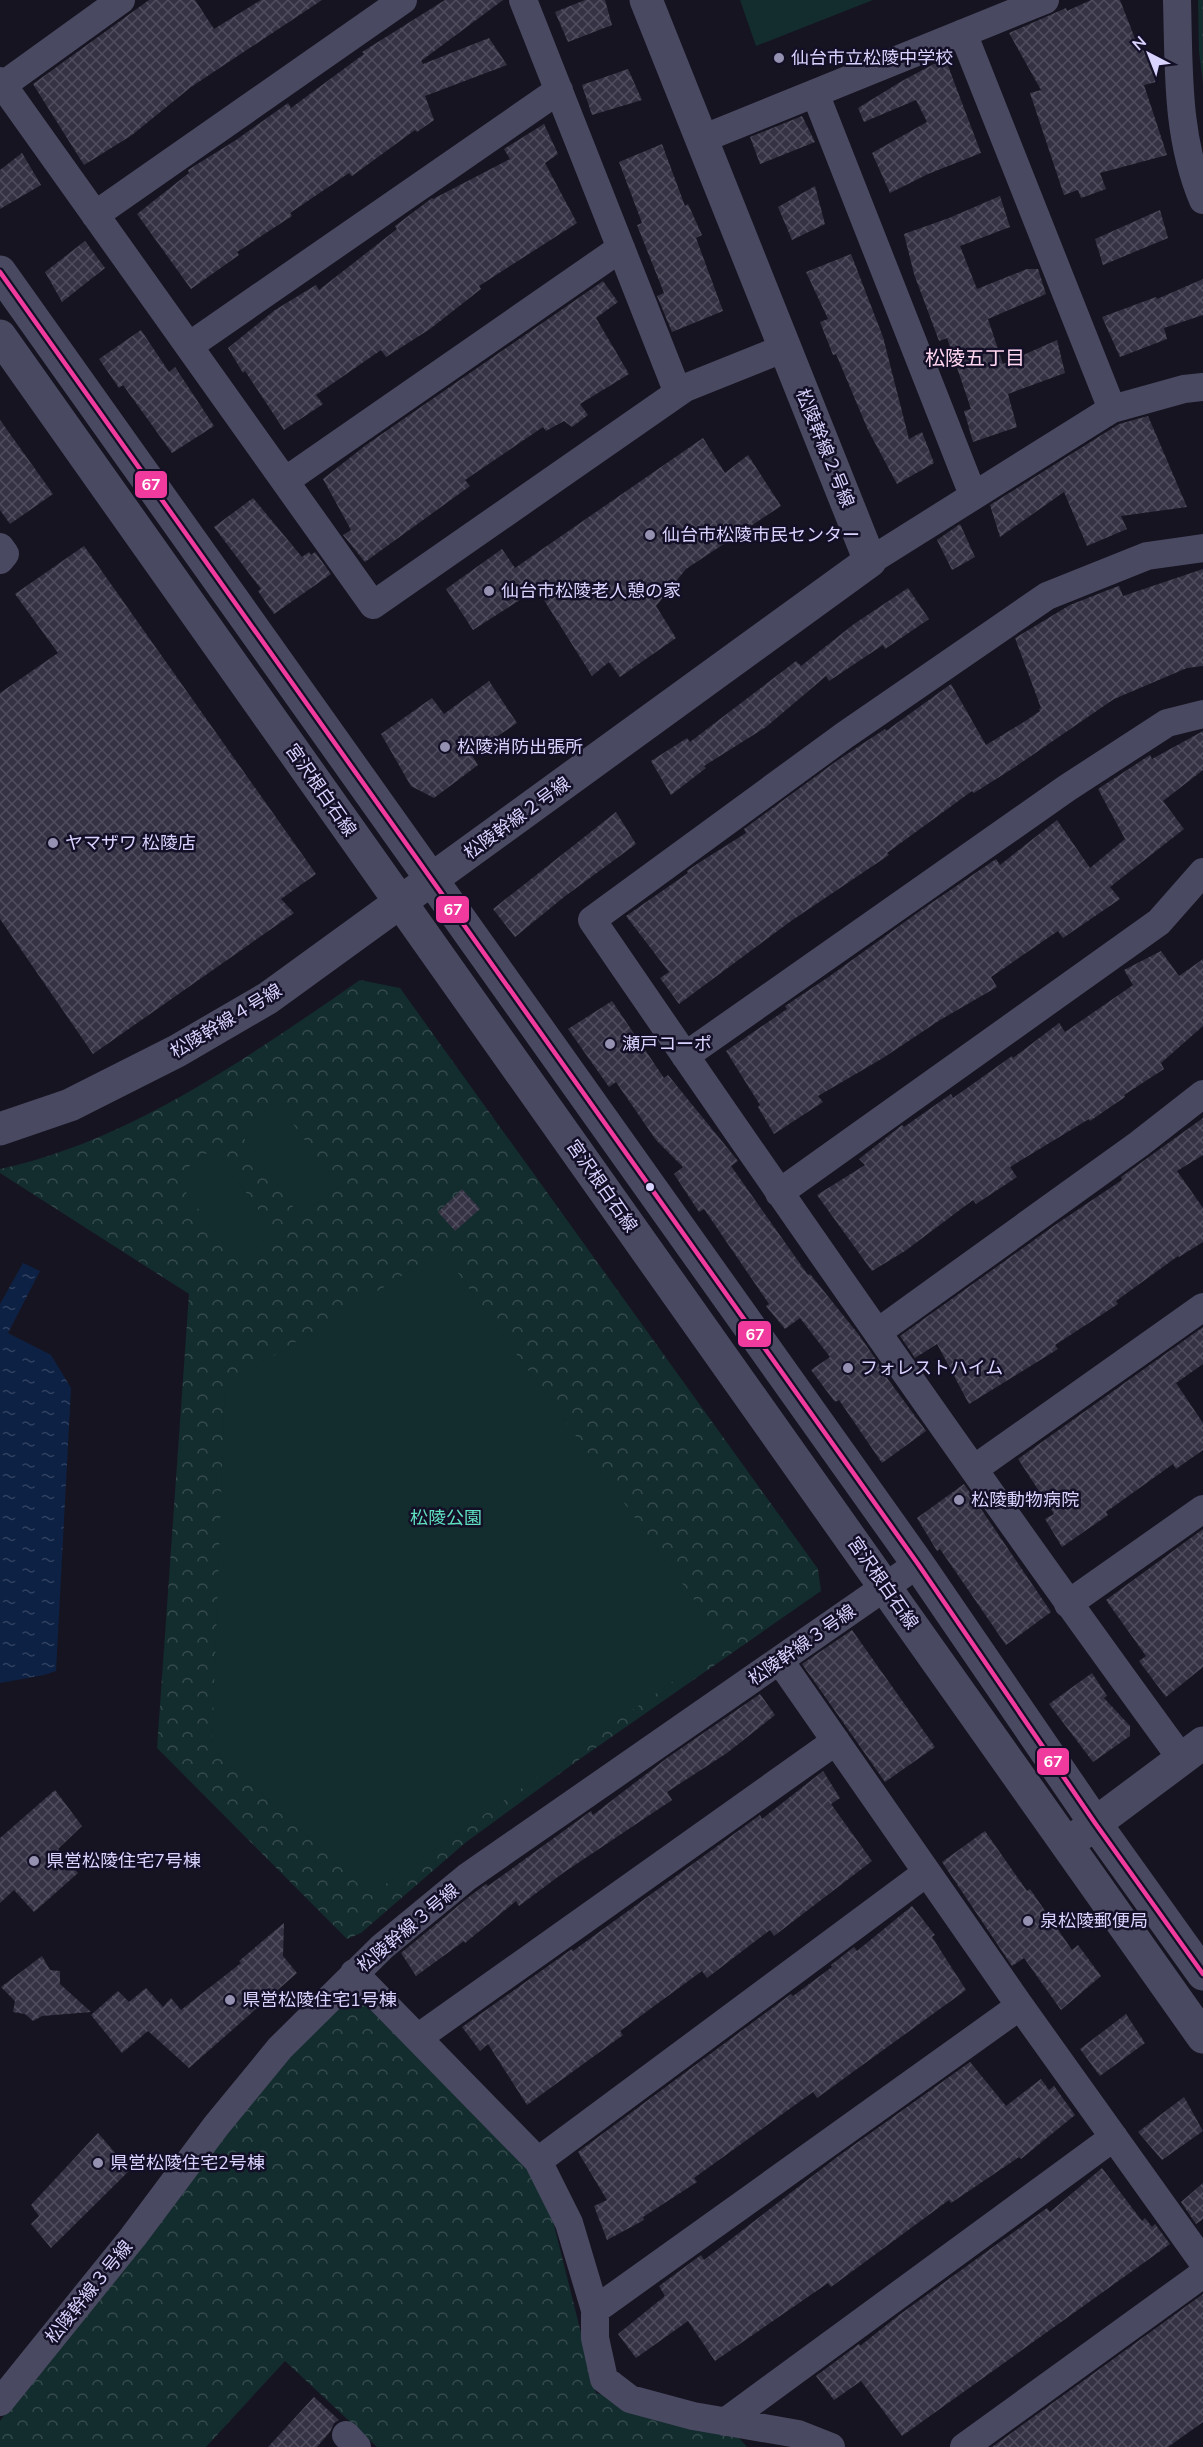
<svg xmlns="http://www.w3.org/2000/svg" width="1203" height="2447" viewBox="0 0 1203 2447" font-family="'Nunito Sans','Noto Sans JP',sans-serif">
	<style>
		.forest { fill: url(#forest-crowns) }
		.pitch { fill: #132c2d }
		.water { fill: url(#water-ripples) }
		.building { fill: url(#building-cross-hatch) }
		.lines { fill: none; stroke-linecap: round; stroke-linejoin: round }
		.minor { stroke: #4a4962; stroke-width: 28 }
		.tertiary { stroke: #4a4962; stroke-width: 33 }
		.bus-1-casing { stroke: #130f26; stroke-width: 9 }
		.bus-1 { stroke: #f13a9d; stroke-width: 4.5 }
		.poi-dot { fill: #9591b1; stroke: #130f26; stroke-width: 2 }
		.bus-dot { fill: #d9d4ff; stroke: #130f26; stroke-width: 2 }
		.labels { text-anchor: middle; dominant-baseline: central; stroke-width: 5; stroke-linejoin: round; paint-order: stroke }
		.poi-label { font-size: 18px; fill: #d9d4ff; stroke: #130f26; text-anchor: start }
		.street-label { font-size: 18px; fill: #d9d4ff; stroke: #130f26 }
		.park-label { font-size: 18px; fill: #5fe0c0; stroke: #130f26 }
		.neighbourhood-label { font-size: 20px; fill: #ffd6f0; stroke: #130f26 }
		.line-badge { stroke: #130f26; stroke-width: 2 }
		.badge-label { font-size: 16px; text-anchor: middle; font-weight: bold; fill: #fff }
	</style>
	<defs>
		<pattern id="forest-crowns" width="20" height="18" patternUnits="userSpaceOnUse" patternTransform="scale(1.5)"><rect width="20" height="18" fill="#132c2d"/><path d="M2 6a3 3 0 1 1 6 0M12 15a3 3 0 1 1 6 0" fill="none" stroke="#354a4c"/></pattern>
		<pattern id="water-ripples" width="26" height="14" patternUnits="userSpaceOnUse" patternTransform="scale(1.5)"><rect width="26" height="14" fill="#0d2144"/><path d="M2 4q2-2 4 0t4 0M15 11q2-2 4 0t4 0" fill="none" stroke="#304060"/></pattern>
		<pattern id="building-cross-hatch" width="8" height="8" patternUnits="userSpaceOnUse" patternTransform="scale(1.5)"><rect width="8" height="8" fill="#343243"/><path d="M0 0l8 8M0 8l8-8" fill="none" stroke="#514f5f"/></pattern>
	</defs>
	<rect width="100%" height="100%" fill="#161421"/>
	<!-- forest -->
	<path class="forest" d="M1198 0H1203V83L1199 52Z
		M360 980 400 988 818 1569 821 1591 577 1761 465 1843 361 1933 347 1939 157 1748 189 1294 0 1173V1169C131 1141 251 1055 360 980Z
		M354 1973 538 2161 596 2393 725 2422 747 2447H377L285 2361 206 2447H0V2421L133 2237Z"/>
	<!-- pitch -->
	<path class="pitch" d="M740 0H873L756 46Z
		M277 1102 339 1187 300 1216 238 1130Z
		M214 1148 276 1234 237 1262 175 1177Z
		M442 1251 726 1644 370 1895 212 1748 225 1386Z"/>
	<!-- water -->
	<path class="water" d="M23 1263 40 1271 8 1333 51 1355 71 1388 56 1671 44 1675 0 1683V1304Z"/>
	<!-- building -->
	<path class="building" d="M149 0H195L214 29 261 0H322L191 87 132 135 84 165 33 84Z
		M445 0H503L421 61 423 64 489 38 507 65 425 96 434 120 417 132 415 130 352 176 349 173 290 213 292 216 237 252 239 255 191 289 137 214 189 173 188 170 236 140 288 103 291 108 364 54 362 52Z
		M585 0H605L612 25 568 42 555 12Z
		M1091 0H1120L1139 49 1145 47 1156 82 1144 85 1167 155 1100 173 1106 189 1081 198 1078 190 1064 195 1030 93 1041 90 1009 33 1066 8 1067 11Z
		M945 58 981 153 928 174 890 193 872 153 927 122 916 100 864 122 858 108 902 81Z
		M628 69 642 100 592 115 582 85Z
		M802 116 815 142 760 164 750 137Z
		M544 124 558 154 545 163 577 223 479 286 481 289 430 329 386 357 381 350 316 395 323 404 284 430 245 371 243 373 228 348 275 310 316 285 319 290 397 229 395 226 432 198 433 199 510 159 504 149Z
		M662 144 685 206 688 204 702 235 696 238 723 311 672 332 657 296 664 293 637 225 642 223 619 162Z
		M22 153 41 185 0 209V170Z
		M815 186 825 224 792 240 778 207Z
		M1000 196 1010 227 960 246 977 289 1027 269H1038L1046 294 988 319 1003 364 1057 340 1065 373 1008 394 1017 427 973 442 964 411 971 409 947 338 939 341 914 274 904 234 949 218Z
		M1160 210 1168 238 1103 265 1095 239Z
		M85 241 105 268 62 302 45 272Z
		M851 254 883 337 909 439 922 432 934 463 897 484 868 430 836 354 833 355 820 322 828 319 806 272Z
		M1203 279V315L1164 328 1167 339 1120 357 1102 317 1156 297 1157 299Z
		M603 281 618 302 596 318 629 374 580 404 588 415 572 427 564 421 546 431 543 427 465 480 470 486 365 562 343 535 351 530 323 479 366 445Z
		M141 330 169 372 175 367 214 426 172 453 123 385 119 388 99 359Z
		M1148 416 1187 507 1121 516 1127 529 1087 546 1064 492 1000 537 990 505 1119 424Z
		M0 420 53 494 10 524 0 510Z
		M703 438 725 473 748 455 781 506 686 569 656 606 676 638 620 677 609 662 592 676 537 589 473 630 446 589 502 549 515 568Z
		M253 498 302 557 309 552 311 555 315 552 331 574 274 614 258 591 261 589 214 527Z
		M960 524 975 557 952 570 937 540Z
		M84 546 316 874 281 899 294 913 93 1054 0 919V693L58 653 15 594Z
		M1203 569V666L1187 668 1114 699 1015 767 974 793 972 791 887 853 889 855 791 921 679 1004 660 978 669 972 626 916 688 873 687 871 697 864 746 833 744 829 838 760 885 729 886 731 951 684 986 745 1027 720 1040 711 1039 709 1041 708 1015 638 1070 605 1108 590 1119 586 1123 596Z
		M908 588 929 619 885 649 883 645 829 681 826 676 766 727 704 766 706 768 671 795 651 761 687 738 690 742 796 661 801 666 854 624Z
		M489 681 517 723 471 754 478 765 434 798 411 786 381 734 432 698 444 714Z
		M1203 731V770L1163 801 1184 829 1110 887 1120 899 1063 938 1058 931 991 977 997 987 940 1020 883 1058 818 1096 823 1102 774 1134 758 1107 760 1105 726 1051 787 1009 785 1006 830 976 924 908 996 859 1000 865 1057 820 1090 868 1125 839 1098 789 1150 755 1152 759Z
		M616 812 636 844 564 897 515 937 493 909Z
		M1161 951 1179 976 1203 959V1026L1161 1063 1164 1069 1124 1095 1125 1097 1090 1121 1089 1119 1010 1167 1017 1177 976 1204 973 1200 905 1251 872 1271 817 1195 865 1165 859 1159 902 1125 904 1127 951 1094 953 1098 1012 1056 1013 1058 1059 1023 1065 1032 1133 985 1124 970Z
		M612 1001 664 1078 668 1075 738 1161 731 1166 808 1275 810 1274 859 1335 888 1377 887 1378 926 1431 882 1463 839 1400 835 1402 811 1370 830 1357 800 1318 785 1329 766 1306 769 1304 704 1209 699 1212 674 1174 683 1167 656 1140 616 1082 609 1087 568 1029Z
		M1203 1118V1155L1177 1171 1203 1208V1242L1179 1257 1178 1256 1116 1301 1118 1304 1055 1345 1058 1349 969 1404 937 1344 915 1358 900 1336 1055 1225 1122 1180 1121 1177Z
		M462 1189 480 1209 455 1231 438 1212Z
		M1203 1327V1364L1176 1383 1203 1423V1450L1176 1469 1173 1464 1106 1512 1108 1515 1062 1547 1045 1519 1054 1514 1018 1459Z
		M964 1484 1051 1612 1006 1645 940 1549 937 1551 917 1518Z
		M1203 1529V1667L1166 1697 1139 1661 1146 1656 1106 1600Z
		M852 1630 935 1747 885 1782 802 1664Z
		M1092 1673 1107 1696 1104 1698 1130 1726V1736L1093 1762 1049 1704Z
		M760 1694 775 1715 727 1753 667 1792 672 1800 563 1873 519 1906 516 1901 465 1943 464 1941 416 1976 401 1953 470 1896 486 1884 488 1886 591 1811 593 1815 667 1758Z
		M823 1771 840 1798 831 1804 872 1861 774 1936 770 1930 707 1978 702 1971 620 2031 623 2035 527 2105 488 2044 480 2051 462 2027 572 1949 573 1951 760 1815 762 1819Z
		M55 1790 82 1826 58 1849 78 1873 34 1912 14 1890 0 1903V1838Z
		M985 1831 1027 1891 1030 1889 1072 1950 1078 1945 1101 1976 1061 2010 1024 1958 1012 1966 942 1862Z
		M912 1906 935 1935 932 1937 966 1990 817 2098 813 2092 694 2178 697 2182 643 2217 644 2220 607 2240 594 2206 607 2200 578 2152 791 1994 793 1996 832 1967 831 1965 854 1947 857 1951Z
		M284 1923 283 1956 297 1973 189 2068 148 2031 122 2053 91 2015 118 1991 129 2002 146 1988 163 2007 171 1998 181 2010 241 1963 239 1961Z
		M42 1956 50 1970 60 1971V1984L91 2012 42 2016 33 2021 25 2014 13 2012 15 2001 1 1987Z
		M1126 2014 1145 2043 1100 2076 1080 2049Z
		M970 2062 1006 2106 1041 2079 1049 2090 1054 2086 1075 2115 1021 2159 1019 2157 951 2203 949 2200 831 2287 828 2283 715 2361 688 2321 636 2358 618 2334 665 2296 659 2286 701 2255 704 2260 837 2157Z
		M1184 2097 1203 2131 1162 2160 1138 2132Z
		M98 2133 130 2170 51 2248 31 2224 39 2216 31 2205Z
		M1102 2168 1142 2221 1145 2218 1152 2227 1155 2224 1170 2244 902 2436 861 2381 834 2400 816 2376 859 2344 860 2346 899 2315 1047 2208 1050 2212Z
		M1203 2183V2219L1196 2224 1181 2202Z
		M1203 2294V2422L1168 2447H992Z
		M314 2397 339 2420 334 2423 330 2432 317 2447H268Z"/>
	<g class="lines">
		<!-- minor -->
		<path class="minor" d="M523 0 678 393
			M1177 0C1179 68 1176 136 1203 200
			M963 33 1112 409
			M0 81 373 605 685 388 785 348
			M3 85 121 0
			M815 93 973 495
			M702 139 1045 0
			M95 215 403 0
			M189 346 559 90
			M285 481 621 248
			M0 547 5 554 0 560
			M870 561 1112 409 1184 389 1203 387
			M685 1056 1067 788 1167 723 1203 714
			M779 1193 1159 922 1203 872
			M878 1332 1139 1144 1203 1094
			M974 1469 1203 1307
			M1068 1604 1203 1509
			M1181 1758C980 1483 785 1202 592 920L845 735 1047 596 1147 556 1203 548
			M354 1973 538 2161 569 2223 595 2310 1020 2006 780 1661
			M1020 2006 1203 2262
			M419 2037 836 1741
			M538 2161 926 1873
			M595 2310V2338L604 2379 630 2399 693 2416 798 2434 831 2447
			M0 2402 133 2237 216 2126 280 2048 382 1947 467 1877 918 1564
			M725 2422 1114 2137
			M346 2435 357 2447
			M964 2447 1203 2274"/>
		<!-- tertiary -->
		<path class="tertiary" d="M0 272 918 1564 1095 1823 1203 1974
			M0 336 1203 2037
			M0 1129 70 1105 177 1051 268 998 870 561 646 0
			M1077 1837 1203 1743"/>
		<defs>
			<path id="bus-1" d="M0 272 918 1564 1095 1823 1203 1974"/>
		</defs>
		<!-- bus-1 casing -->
		<use href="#bus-1" class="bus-1-casing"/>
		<!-- bus-1 -->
		<use href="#bus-1" class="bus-1"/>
	</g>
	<!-- markers -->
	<g class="poi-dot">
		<circle cx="779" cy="58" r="6"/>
		<circle cx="650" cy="535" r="6"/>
		<circle cx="489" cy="591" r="6"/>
		<circle cx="445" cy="747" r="6"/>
		<circle cx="53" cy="843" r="6"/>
		<circle cx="610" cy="1044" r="6"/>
		<circle cx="848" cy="1368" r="6"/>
		<circle cx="959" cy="1500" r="6"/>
		<circle cx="34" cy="1861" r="6"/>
		<circle cx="1028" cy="1921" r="6"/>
		<circle cx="230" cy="2000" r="6"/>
		<circle cx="98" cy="2163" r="6"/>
	</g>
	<circle class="bus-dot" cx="650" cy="1187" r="5"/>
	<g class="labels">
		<!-- poi labels -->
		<g class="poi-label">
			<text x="791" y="58">仙台市立松陵中学校</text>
			<text x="662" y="535">仙台市松陵市民センター</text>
			<text x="501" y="591">仙台市松陵老人憩の家</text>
			<text x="457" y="747">松陵消防出張所</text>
			<text x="65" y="843">ヤマザワ 松陵店</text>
			<text x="622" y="1044">瀬戸コーポ</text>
			<text x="860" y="1368">フォレストハイム</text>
			<text x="971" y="1500">松陵動物病院</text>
			<text x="46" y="1861">県営松陵住宅7号棟</text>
			<text x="1040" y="1921">泉松陵郵便局</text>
			<text x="242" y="2000">県営松陵住宅1号棟</text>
			<text x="110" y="2163">県営松陵住宅2号棟</text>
		</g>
		<!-- street labels -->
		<g class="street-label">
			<text transform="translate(825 448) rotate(68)">松陵幹線２号線</text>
			<text transform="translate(321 790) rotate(55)">宮沢根白石線</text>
			<text transform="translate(517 818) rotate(-36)">松陵幹線２号線</text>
			<text transform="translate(226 1021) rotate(-31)">松陵幹線４号線</text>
			<text transform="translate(602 1186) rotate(55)">宮沢根白石線</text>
			<text transform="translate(883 1583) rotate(55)">宮沢根白石線</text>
			<text transform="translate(802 1645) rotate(-35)">松陵幹線３号線</text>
			<text transform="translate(408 1928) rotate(-40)">松陵幹線３号線</text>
			<text transform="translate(89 2292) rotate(-51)">松陵幹線３号線</text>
		</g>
		<!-- park labels -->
		<g class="park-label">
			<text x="446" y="1518">松陵公園</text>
		</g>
		<!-- neighbourhood labels -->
		<g class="neighbourhood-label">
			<text x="975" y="358">松陵五丁目</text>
		</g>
	</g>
	<g class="line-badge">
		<rect x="134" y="470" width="34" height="29" rx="6" fill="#f13a9d"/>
		<rect x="435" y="895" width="35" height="29" rx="6" fill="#f13a9d"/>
		<rect x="737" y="1320" width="35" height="28" rx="6" fill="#f13a9d"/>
		<rect x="1036" y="1747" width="34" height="29" rx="6" fill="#f13a9d"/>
	</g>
	<g class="badge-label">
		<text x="151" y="490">67</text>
		<text x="453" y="915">67</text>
		<text x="755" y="1340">67</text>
		<text x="1053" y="1767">67</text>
	</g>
	<!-- north arrow -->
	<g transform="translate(1149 54) rotate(318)" stroke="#130f26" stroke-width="4.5" paint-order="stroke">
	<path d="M0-4.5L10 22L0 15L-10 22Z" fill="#d9d4ff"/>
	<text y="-9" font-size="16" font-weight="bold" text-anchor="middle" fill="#d9d4ff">N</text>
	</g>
</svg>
